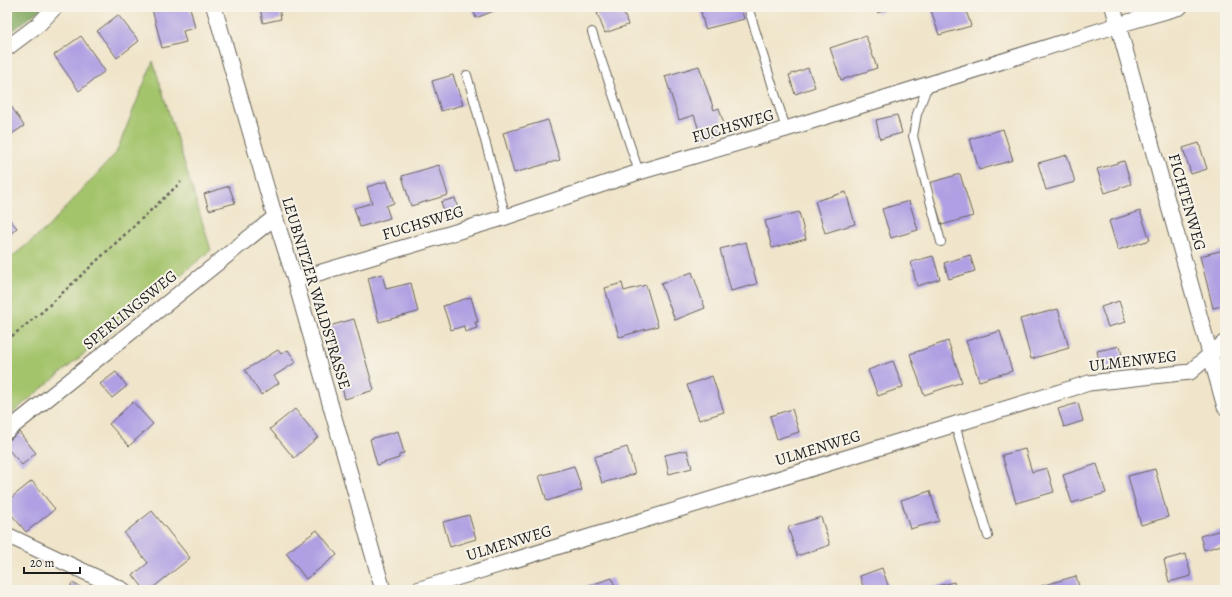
<svg xmlns="http://www.w3.org/2000/svg" width="1232" height="597" viewBox="0 0 1232 597" font-family="Alegreya,serif">
	<style>
		.green { fill: #a4c46c; stroke: #607044 }
		.forest { fill: #83aa60; stroke: #50633e }
		.building { fill: #b0a0e3 }
		.lines { fill: none; stroke-linecap: round; stroke-linejoin: round }
		.lane-casing { stroke: #666259; stroke-width: 10 }
		.street-casing { stroke: #666259; stroke-width: 17 }
		.path { stroke: #666259; stroke-width: 2.5; stroke-dasharray: 3 3; stroke-linecap: butt }
		.lane { stroke: #fff; stroke-width: 8 }
		.street { stroke: #fff; stroke-width: 15 }
		.labels { text-anchor: middle; dominant-baseline: central; stroke-width: 4; stroke-linejoin: round; paint-order: stroke }
		.street-label { font-size: 16px; fill: #1c1c1c; stroke: #f7f3e8 }
	</style>
	<rect width="100%" height="100%" fill="#f7f3e8"/>
	<filter id="ink" filterUnits="userSpaceOnUse"><feTurbulence type="fractalNoise" baseFrequency=".025" numOctaves="2"/><feDisplacementMap in="SourceGraphic" scale="8" xChannelSelector="R" yChannelSelector="G"/><feConvolveMatrix kernelMatrix="1 2 1 2 8 2 1 2 1" color-interpolation-filters="sRGB"/></filter>
	<filter id="wash" filterUnits="userSpaceOnUse"><feTurbulence type="fractalNoise" baseFrequency=".012" numOctaves="4" result="noise"/><feDisplacementMap in="SourceGraphic" scale="16" xChannelSelector="R" yChannelSelector="G"/><feGaussianBlur stdDeviation="0.9" result="paint"/><feColorMatrix in="noise" values="0 0 0 0 0 0 0 0 0 0 0 0 0 0 0 0 0 1.4 0 .05"/><feComposite in="paint" operator="in"/></filter>
	<g filter="url(#wash)">
		<rect width="100%" height="100%" fill="#f0e5ca"/>
		<!-- green -->
		<path class="green" d="M153 61 211 250 7 417V261L48 227 116 153Z"/>
		<!-- forest -->
		<path class="forest" d="M7 7H43L7 35Z"/>
		<g id="blocks">
			<!-- building -->
			<path class="building" d="M161 7H175V8L190 7 195 28 183 31 186 42 162 48 152 9Z
				M260 7H279L281 19 263 23Z
				M472 7H504L476 18Z
				M613 7H622L628 25 605 33 597 13Z
				M700 7H741L744 19 705 29Z
				M875 7H895L877 13Z
				M943 7H965L971 26 939 35 931 10Z
				M118 15 139 41 117 58 97 31Z
				M81 36 105 71 79 91 54 55Z
				M866 36 877 68 841 80 830 48Z
				M699 66 714 110 719 108 726 131 702 139 694 115 679 120 665 76Z
				M808 68 815 87 795 94 789 75Z
				M453 75 463 105 441 111 432 81Z
				M11 106 24 126 7 137V109Z
				M897 115 902 133 880 139 876 120Z
				M548 120 560 160 514 173 503 133Z
				M1003 129 1013 160 979 170 970 139Z
				M1199 143 1207 169 1191 174 1183 148Z
				M1067 155 1075 182 1046 190 1038 163Z
				M1124 161 1131 184 1105 193 1097 169Z
				M439 165 448 195 411 206 402 176Z
				M960 174 973 216 942 225 929 183Z
				M387 181 394 203 386 206 390 218 360 227 354 208 372 203 367 187Z
				M229 186 235 203 209 210 204 194Z
				M846 192 855 224 825 233 815 201Z
				M455 198 459 212 446 217 441 202Z
				M909 201 918 230 891 238 882 209Z
				M1140 211 1150 240 1118 250 1109 221Z
				M799 212 806 239 772 248 765 221Z
				M7 217 17 228 7 237Z
				M746 242 757 284 731 291 720 249Z
				M1224 250 1225 305 1213 308 1200 256Z
				M970 255 975 271 949 279 944 263Z
				M933 256 940 279 917 286 911 262Z
				M692 272 705 308 675 320 661 284Z
				M382 274 386 289 411 283 418 312 379 322 368 278Z
				M622 283 624 291 646 285 658 326 619 337 605 288Z
				M471 297 478 322H475L477 328 465 332 464 326 451 330 443 306Z
				M1119 301 1126 322 1108 327 1101 307Z
				M1058 309 1069 348 1031 359 1020 319Z
				M354 319 374 390 345 399 326 327Z
				M1000 331 1012 371 979 381 966 341Z
				M948 341 962 382 924 395 910 354Z
				M1120 346 1124 365 1101 370 1097 351Z
				M278 350 281 354 288 350 296 362 274 376 279 383 261 395 245 370Z
				M893 361 903 387 878 396 868 370Z
				M116 372 127 386 112 398 100 384Z
				M712 376 724 412 699 420 687 385Z
				M133 402 153 424 129 446 109 424Z
				M1078 403 1083 421 1064 427 1058 409Z
				M295 409 318 437 294 458 270 429Z
				M792 409 799 432 777 439 770 416Z
				M398 431 404 453 399 455V458L377 465 370 439Z
				M19 432 36 453 22 465 7 448V442Z
				M627 447 635 474 602 483 594 457Z
				M1025 449 1032 472 1047 468 1054 492 1016 503 1002 455Z
				M687 450 692 468 669 474 665 455Z
				M1097 464 1106 493 1072 503 1063 475Z
				M574 466 582 490 547 501 539 476Z
				M1155 469 1168 517 1141 525 1128 476Z
				M32 481 55 509 26 532 7 509V501Z
				M930 491 939 521 910 529 901 500Z
				M152 511 190 558 150 590H145L133 575 148 563 124 533Z
				M469 515 476 539 450 547 443 522Z
				M821 517 830 545 797 556 788 527Z
				M1225 529V544L1204 550 1200 536Z
				M317 530 337 555 306 579 286 553Z
				M1186 554 1191 576 1169 582 1164 560Z
				M882 568 889 588 884 590H864L860 576Z
				M1076 576 1080 590H1042L1041 586Z
				M612 578 616 590H582L581 588Z
				M954 582 956 590H924V589Z
				M72 583 86 590H69Z"/>
		</g>
	</g>
	<g filter="url(#ink)">
		<use href="#blocks" fill-opacity="0" stroke="#666259" stroke-width="1"/>
		<g class="lines">
			<defs>
				<path id="lane" d="M748 7 786 129
					M592 32 639 172
					M467 75 506 217
					M928 85 917 114 913 136 941 242
					M955 425 988 536"/>
				<path id="street" d="M214 7 275 217 295 280 383 590
					M1113 7 1225 407
					M7 48 39 24 55 7
					M295 280 506 217 639 172 786 129 1118 25 1180 7
					M7 431 275 217
					M7 535 123 590
					M417 590 1089 383 1190 372 1225 342"/>
			</defs>
			<!-- lane casing -->
			<use href="#lane" class="lane-casing"/>
			<!-- street casing -->
			<use href="#street" class="street-casing"/>
			<!-- path -->
			<path class="path" d="M7 340 42 312 181 182"/>
			<!-- lane -->
			<use href="#lane" class="lane"/>
			<!-- street -->
			<use href="#street" class="street"/>
		</g>
	</g>
	<g class="labels">
		<!-- street labels -->
		<g class="street-label">
			<text transform="translate(733 126) rotate(-16)">FUCHSWEG</text>
			<text transform="translate(1187 202) rotate(74)">FICHTENWEG</text>
			<text transform="translate(423 223) rotate(-17)">FUCHSWEG</text>
			<text transform="translate(316 293) rotate(73)">LEUBNITZER WALDSTRASSE</text>
			<text transform="translate(130 310) rotate(-39)">SPERLINGSWEG</text>
			<text transform="translate(1133 361) rotate(-7)">ULMENWEG</text>
			<text transform="translate(818 448) rotate(-17)">ULMENWEG</text>
			<text transform="translate(509 543) rotate(-17)">ULMENWEG</text>
		</g>
	</g>
	<!-- margin -->
	<rect width="1232" height="597" fill="none" stroke="#f7f3e8" stroke-width="24"/>
	<!-- scale -->
	<path d="M24 567v6h56v-6" fill="none" stroke="#1c1c1c" stroke-width="2"/>
	<text x="30" y="567" font-size="12" fill="#1c1c1c" stroke="#f7f3e8" stroke-width="3" paint-order="stroke">20 m</text>
</svg>
